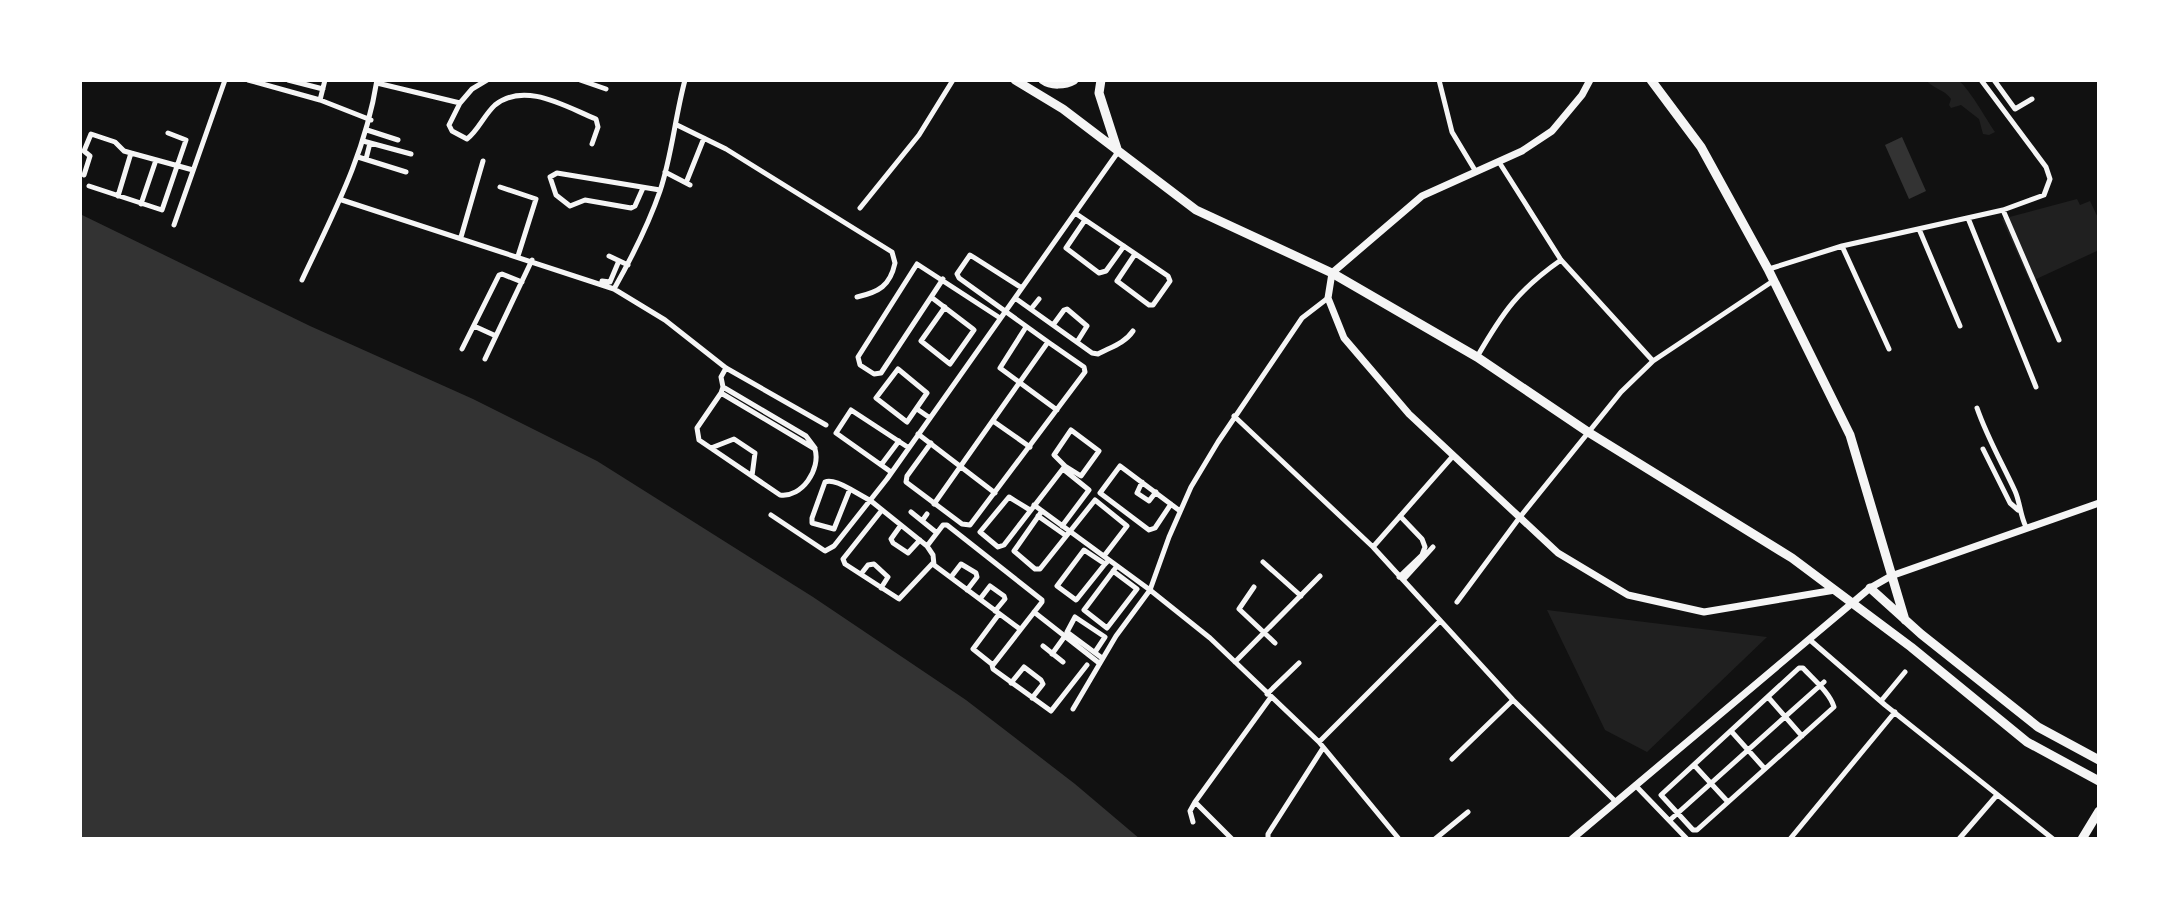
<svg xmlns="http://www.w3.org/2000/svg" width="2179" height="919" viewBox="0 0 2179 919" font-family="Manrope,sans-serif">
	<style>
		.green { fill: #202020 }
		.water { fill: #333 }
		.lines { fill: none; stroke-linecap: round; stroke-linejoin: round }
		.minor { stroke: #f5f5f5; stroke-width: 5 }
		.tertiary { stroke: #f5f5f5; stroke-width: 7 }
		.primary { stroke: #f5f5f5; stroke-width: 9 }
	</style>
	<rect width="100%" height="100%" fill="#111"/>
	<!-- green -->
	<path class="green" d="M1926 80C1936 80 1950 77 1958 81 1966 83 1988 122 1995 132L1989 135 1983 134 1979 119 1961 105 1951 108 1949 105 1951 99C1944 89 1933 89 1926 80Z
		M2077 199 2080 205 2090 201 2099 220V250L2030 282 2002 219Z
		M1547 610 1767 637 1647 752 1605 730Z"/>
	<!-- water -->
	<path class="water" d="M1902 137 1926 191 1909 199 1885 145Z
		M80 214 310 326 473 399 597 461 813 597 966 700 1075 784 1140 839H80Z"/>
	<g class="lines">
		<!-- minor -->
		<path class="minor" d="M248 80 320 100 371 120
			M288 80 323 89
			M580 80 606 89
			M1439 80 1452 132 1476 172
			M1994 80 2015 109 2032 99
			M377 83 460 103 472 89 487 80
			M320 100 325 80
			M460 103 449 125 452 131 467 139C478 131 484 115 495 105 525 81 566 107 596 119L598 127 592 144
			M677 125 726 149 892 252 895 263C890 286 879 292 857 297
			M367 130 398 140
			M363 141 411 154
			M358 157 406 172
			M366 159 370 143
			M1499 162 1561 260 1653 361
			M665 172 690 185
			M84 175 90 156 84 151 91 134 115 142 124 151 131 153 193 170
			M686 183 704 138
			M89 186 162 210 186 140 168 133
			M500 187 536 199 518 256
			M643 188 635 206 631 208 585 200 570 206 556 195 550 177 557 173 660 190
			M118 196 131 153
			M342 200 614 289 665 320 726 368 826 425
			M141 204 156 160
			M860 208 919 135 953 80
			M2003 210 2059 340
			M1075 213C1106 234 1137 255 1168 276L1170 281 1153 305H1149L1117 281 1135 254
			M1968 218 2036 387
			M1085 220 1066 248 1099 273 1106 271 1124 246
			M174 225 225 80
			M1919 229 1960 326
			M461 237 483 161
			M1842 246 1889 349
			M609 256 628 265
			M1769 269 1842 246 2003 210 2044 195 2050 179 2046 167 1981 80
			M943 279 881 373 874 374 860 365 858 357 917 264 1000 318
			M302 280C334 212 365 155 377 80
			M602 281 610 282 618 263
			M614 289C632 257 648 226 660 191 672 155 675 117 685 80
			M931 297 973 329 974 330 950 364 921 341 945 307
			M1015 298 1092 353 1098 354C1111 347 1125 343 1133 331
			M1031 309 1039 299
			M1053 325 1064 310 1067 309 1087 326 1077 342
			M474 326 496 336
			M1026 327 1000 368 1057 410
			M462 349 499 275 502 274 522 282
			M1477 357C1503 312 1518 290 1561 260
			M485 359 532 260
			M898 369 927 393 907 422 876 398Z
			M723 387 806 436 815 448
			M721 393 815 449C821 469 802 498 780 495L699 440 697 428 721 393 723 387 721 377 726 368
			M1977 408C1987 437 2002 463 2015 491 2020 502 2020 515 2026 527
			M917 409 930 418
			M1234 416 1373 547 1513 700 1616 802
			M993 421 1030 447
			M918 434 995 493
			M931 443 907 476 906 482 962 524 970 525 1085 372 1084 367 1048 342
			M711 448 734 439 755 453 752 476
			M1983 449 2010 503 2018 510
			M881 465 899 441
			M891 472 836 433 851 410 909 448
			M1142 482 1137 493 1149 501 1156 492
			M850 489 834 529 812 523V518L825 482C832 479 843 485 850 489L871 501 927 546
			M934 504 1048 342 959 278 957 274 970 255 1022 288
			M1171 504 1155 528 1149 530 1100 493 1120 466 1180 511
			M1034 505 1150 590 1210 638 1319 742 1399 839
			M882 510 843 559 845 564 899 599 933 563
			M1030 510 1009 497 980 532 998 547 1004 545 1065 466 1054 455 1071 430 1099 451 1081 476 1065 466
			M1042 511 1014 551 1035 569H1040L1095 500 1127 526 1104 556
			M911 512 937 533
			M771 515 825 551 834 546 887 479 1118 152
			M1038 516 1065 535
			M922 521 927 514
			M901 525 891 539 893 543 908 553 920 540
			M1062 526 1089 490 1063 469
			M1373 547 1453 456
			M1263 562 1301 596
			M1105 564 1084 550 1057 586 1076 600 1077 599 1105 564 1109 560
			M1113 571 1137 589 1107 628 1084 610 1117 566
			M861 574 868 565 874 564 888 577 881 588
			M951 577 961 564 976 573 977 577 967 590
			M1399 577 1422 555 1425 547 1422 539 1400 516
			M1403 580 1433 547
			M1254 587 1239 609 1275 643
			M980 599 990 586 1004 596 1005 599 995 611
			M1457 602 1520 517 1621 392 1653 361 1773 281
			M1034 612 1099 663
			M999 614 973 649 993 665 1042 602V600L947 525H943L927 546 933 555 934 565 1020 629
			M1810 640 1885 705 2053 839
			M1043 646 1063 662
			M1095 652 1105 637 1075 617 1067 632 1102 658
			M1052 654 1065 636
			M1235 662 1320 576
			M992 665 993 669 1051 711 1087 665
			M1799 668H1803C1813 679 1830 693 1834 707L1697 830H1693L1661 795Z
			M1011 683 1024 667 1041 680 1043 684 1032 698
			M1267 694 1299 663
			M1768 697 1802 736
			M1881 701 1905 672
			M1073 709 1116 636 1150 590 1169 537 1191 487 1218 442 1302 318 1328 298
			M1731 731 1765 769
			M1319 742 1439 622
			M1452 759 1513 700
			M1694 765 1728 802
			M1635 785 1687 839
			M1195 802 1232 839
			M1670 820 1824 682
			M1193 822 1190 811 1195 802 1271 697
			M1268 839V834L1323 748
			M1435 839 1468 812
			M1790 839 1895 712
			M1959 839 1997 795"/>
		<!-- tertiary -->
		<path class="tertiary" d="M1590 80 1582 95 1552 131 1522 151 1422 196 1332 273 1328 298 1344 338 1409 414 1558 553 1628 595 1704 612 1835 590
			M1572 839 1870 588 1891 576 2099 503"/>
		<!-- primary -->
		<path class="primary" d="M1015 80 1063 109 1196 210 1332 273 1477 357 1588 432 1792 558 1911 647 2027 742 2099 781
			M1043 80C1051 86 1065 85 1074 80
			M1101 80 1099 93 1118 152
			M1651 80 1701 147 1768 269 1850 435 1905 620
			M1870 588 1921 634 2038 727 2099 760
			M2082 839 2099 811"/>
	</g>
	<!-- border -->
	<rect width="2179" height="919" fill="none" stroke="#ffffff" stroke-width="164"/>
</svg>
